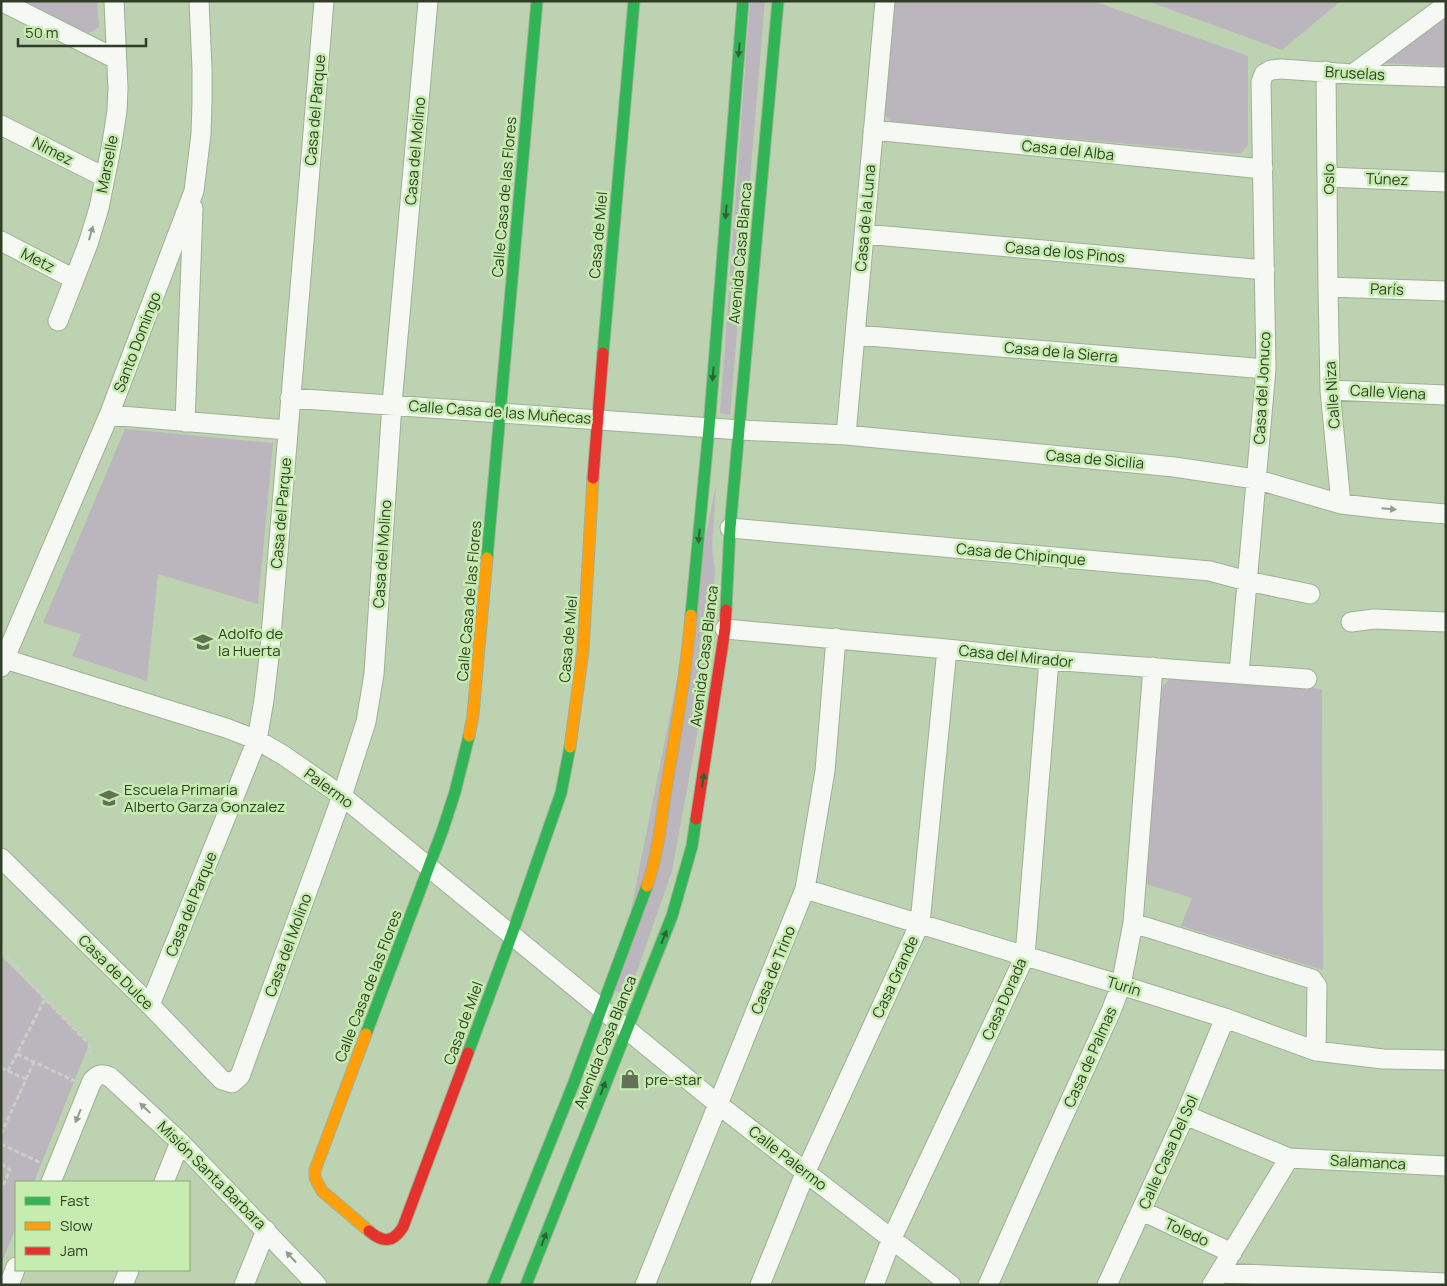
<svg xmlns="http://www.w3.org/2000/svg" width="1447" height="1286" viewBox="0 0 1447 1286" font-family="Manrope,sans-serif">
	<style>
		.green { fill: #bbb5be }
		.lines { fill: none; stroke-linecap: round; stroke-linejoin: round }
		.street-casing { stroke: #9fb095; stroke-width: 21 }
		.fast-casing { stroke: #9fb095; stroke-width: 13 }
		.slow-casing { stroke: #9fb095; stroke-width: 13 }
		.jam-casing { stroke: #9fb095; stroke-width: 13 }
		.path { stroke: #c8cfc5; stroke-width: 3; stroke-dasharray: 5 2.5; stroke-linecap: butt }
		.street { stroke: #f5f8f3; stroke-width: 19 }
		.fast { stroke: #30b455; stroke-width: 11 }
		.slow { stroke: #ff9f0a; stroke-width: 11 }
		.jam { stroke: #e5322d; stroke-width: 11 }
		.oneway { fill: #2f6133 }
		.oneway2 { fill: #929b8c }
		.labels { text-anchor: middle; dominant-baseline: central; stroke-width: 5; stroke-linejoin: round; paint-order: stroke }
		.street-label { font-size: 15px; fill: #2f3e25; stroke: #c6edaf }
		.poi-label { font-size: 15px; fill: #2f3e25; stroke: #c6edaf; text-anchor: start }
	</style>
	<rect width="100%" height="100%" fill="#bdd2b1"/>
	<!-- green -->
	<path class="green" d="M19 1H97L99 27 86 35Z
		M750 1H765L730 415 720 413Z
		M892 1H1093L1248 56V145L1240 154 891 122 882 111Z
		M1147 1H1341L1282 50Z
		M1446 12V66L1381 63Z
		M125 429 273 443 258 604 158 574 147 681 72 656 81 634 43 623Z
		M716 485 712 547 715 572 707 680 672 871 627 1000 615 990Z
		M1171 678 1322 689 1323 970 1181 926 1192 898 1143 883 1159 690Z
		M1 956 89 1044 34 1182H16V1227L1 1265Z"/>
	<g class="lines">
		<defs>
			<path id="street" d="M1 1 116 59
				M1326 71 1328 287 1330 390 1341 504
				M1353 74 1446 5
				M1 125 104 177
				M873 130 1263 169
				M1328 177 1446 182
				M864 234 1265 270
				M1 241 74 279
				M1328 287 1446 291
				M58 321 88 244 99 208 112 143 117 111 118 88 114 1
				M856 335 1266 369
				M1330 390 1446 395
				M290 398 740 430 846 435 1174 467 1255 479 1341 504 1386 509 1446 514
				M109 415 287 430
				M185 422 193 208
				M846 435 885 1
				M730 528 1210 571 1247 581 1310 594
				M1351 622 1374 619 1446 622
				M725 629 947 649 1049 660 1307 679
				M5 659 226 728 257 740 283 755 342 796 719 1105 951 1285
				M1 667 109 415 194 191 201 134 202 102V69L199 1
				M1239 673 1266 369 1261 82 1264 74 1271 70 1281 69 1353 74 1446 77
				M1 858 150 1005 222 1080 232 1083 240 1076 342 796 366 722 374 674 392 404 428 1
				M805 889 1121 985 1225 1018 1316 1051 1383 1059 1446 1060
				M1133 923 1312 979 1317 986 1316 1051
				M150 1005 257 740 264 700 270 648 324 1
				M1185 1115 1289 1158 1446 1166
				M51 1182 92 1081C98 1074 101 1073 110 1077L180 1142 317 1285
				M164 1182 180 1142
				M1142 1211 1232 1253
				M1219 1273 1446 1283
				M9 1285 16 1267
				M123 1285 129 1270
				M244 1285 266 1230
				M645 1285 805 889 825 771 836 638
				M760 1285 806 1171 920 923 947 649
				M874 1285 892 1238 1025 956 1049 660
				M988 1285 1047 1152 1111 1011 1121 985 1133 923 1153 667
				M1107 1285 1185 1115 1225 1018
				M1212 1285 1289 1158"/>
			<path id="fast" d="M603 353 634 1
				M487 558 537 1
				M726 610 730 528 778 1
				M691 615 709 428 743 1
				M366 1034 443 829 455 792 469 736
				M468 1053 512 934 561 793 570 747
				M493 1285 573 1085 647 886
				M526 1285 672 916 692 846 696 819"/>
			<path id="slow" d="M469 736 473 715 487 558
				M570 747 583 651 593 478
				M647 886C658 855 661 821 666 789 676 731 686 674 691 615
				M366 1034 315 1170V1178L322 1191 369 1231"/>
			<path id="jam" d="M593 478 603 353
				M696 819 725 629 726 610
				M369 1231C383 1243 393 1243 403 1227L468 1053"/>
		</defs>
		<!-- street casing -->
		<use href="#street" class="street-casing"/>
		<!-- fast casing -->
		<use href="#fast" class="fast-casing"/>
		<!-- slow casing -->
		<use href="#slow" class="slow-casing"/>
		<!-- jam casing -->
		<use href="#jam" class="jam-casing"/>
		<!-- path -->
		<path class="path" d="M1 950 45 999 89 1044 92 1060
			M17 1054 75 1081
			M1 1068 8 1071 45 999
			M8 1071 26 1079
			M1 1134 34 1062
			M1 1144 41 1163
			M1 1164 10 1170 1 1190"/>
		<!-- street -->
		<use href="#street" class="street"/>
		<!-- fast -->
		<use href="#fast" class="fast"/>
		<!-- slow -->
		<use href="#slow" class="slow"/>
		<!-- jam -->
		<use href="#jam" class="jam"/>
	</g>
	<!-- one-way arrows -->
	<defs><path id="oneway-solid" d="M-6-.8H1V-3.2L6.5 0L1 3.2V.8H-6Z" transform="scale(1.25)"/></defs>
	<g class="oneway">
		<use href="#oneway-solid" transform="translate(739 50) rotate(95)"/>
		<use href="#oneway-solid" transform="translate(726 212) rotate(95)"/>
		<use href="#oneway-solid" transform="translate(713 374) rotate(95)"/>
		<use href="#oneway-solid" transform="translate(699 536) rotate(96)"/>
		<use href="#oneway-solid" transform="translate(703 780) rotate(-82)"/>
		<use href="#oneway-solid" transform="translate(664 937) rotate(-68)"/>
		<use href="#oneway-solid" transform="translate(603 1088) rotate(-69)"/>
		<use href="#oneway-solid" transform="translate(544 1239) rotate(-69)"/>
	</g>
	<g class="oneway2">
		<use href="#oneway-solid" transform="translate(91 233) rotate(-74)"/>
		<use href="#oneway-solid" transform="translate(1389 509) rotate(5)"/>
		<use href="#oneway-solid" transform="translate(145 1108) rotate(-137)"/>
		<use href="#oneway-solid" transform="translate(78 1116) rotate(112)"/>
		<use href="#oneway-solid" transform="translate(291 1257) rotate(-133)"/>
	</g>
	<!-- icons -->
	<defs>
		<symbol id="school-bare" viewBox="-9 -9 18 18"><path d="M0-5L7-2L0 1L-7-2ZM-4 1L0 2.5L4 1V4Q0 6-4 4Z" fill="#617256" stroke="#c6edaf" stroke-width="2.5" paint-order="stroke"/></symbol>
		<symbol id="shop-bare" viewBox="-9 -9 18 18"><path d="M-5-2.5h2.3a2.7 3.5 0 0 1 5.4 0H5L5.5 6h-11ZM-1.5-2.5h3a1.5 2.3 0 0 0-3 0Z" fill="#617256" stroke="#c6edaf" stroke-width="2.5" paint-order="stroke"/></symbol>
	</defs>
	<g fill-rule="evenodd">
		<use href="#school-bare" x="189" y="628" width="28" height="28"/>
		<use href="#school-bare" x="95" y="784" width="28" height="28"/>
		<use href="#shop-bare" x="616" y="1065" width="28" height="28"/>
	</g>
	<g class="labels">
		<!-- street labels -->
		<g class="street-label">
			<text transform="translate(1355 73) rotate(3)">Bruselas</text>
			<text transform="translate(315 110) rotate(-85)">Casa del Parque</text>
			<text transform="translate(1068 150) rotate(6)">Casa del Alba</text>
			<text transform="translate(53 151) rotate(27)">Nimez</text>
			<text transform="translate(415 151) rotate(-85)">Casa del Molino</text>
			<text transform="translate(107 164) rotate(-79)">Marselle</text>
			<text transform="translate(1328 179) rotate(-90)">Oslo</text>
			<text transform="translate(1387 179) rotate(2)">Túnez</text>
			<text transform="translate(504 197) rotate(-85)">Calle Casa de las Flores</text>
			<text transform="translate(865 218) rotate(-85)">Casa de la Luna</text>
			<text transform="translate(598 235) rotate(-85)">Casa de Miel</text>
			<text transform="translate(1065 252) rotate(5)">Casa de los Pinos</text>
			<text transform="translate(740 253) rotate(-85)">Avenida Casa Blanca</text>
			<text transform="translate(38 260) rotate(27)">Metz</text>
			<text transform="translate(1387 289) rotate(2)">París</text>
			<text transform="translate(137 342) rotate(-69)">Santo Domingo</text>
			<text transform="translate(1061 352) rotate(5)">Casa de la Sierra</text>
			<text transform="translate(1262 388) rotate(-87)">Casa del Jonuco</text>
			<text transform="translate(1388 392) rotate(3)">Calle Viena</text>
			<text transform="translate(1332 395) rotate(-94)">Calle Niza</text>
			<text transform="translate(500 412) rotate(4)">Calle Casa de las Muñecas</text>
			<text transform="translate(1095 459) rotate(5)">Casa de Sicilia</text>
			<text transform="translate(281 513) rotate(-85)">Casa del Parque</text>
			<text transform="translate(382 554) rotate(-86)">Casa del Molino</text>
			<text transform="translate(1021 554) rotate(5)">Casa de Chipinque</text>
			<text transform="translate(469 601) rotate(-85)">Calle Casa de las Flores</text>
			<text transform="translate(568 639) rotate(-85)">Casa de Miel</text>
			<text transform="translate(704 656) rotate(-83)">Avenida Casa Blanca</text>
			<text transform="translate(1016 656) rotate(6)">Casa del Mirador</text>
			<text transform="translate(329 788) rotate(36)">Palermo</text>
			<text transform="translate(191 904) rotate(-68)">Casa del Parque</text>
			<text transform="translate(288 945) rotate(-70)">Casa del Molino</text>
			<text transform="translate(773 970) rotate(-68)">Casa de Trino</text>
			<text transform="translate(116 972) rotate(45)">Casa de Dulce</text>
			<text transform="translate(895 977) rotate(-65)">Casa Grande</text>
			<text transform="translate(368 986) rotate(-69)">Calle Casa de las Flores</text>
			<text transform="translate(1124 986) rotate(17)">Turín</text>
			<text transform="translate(1004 999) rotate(-66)">Casa Dorada</text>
			<text transform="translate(463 1023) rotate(-70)">Casa de Miel</text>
			<text transform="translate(605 1042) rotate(-68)">Avenida Casa Blanca</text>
			<text transform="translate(1090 1057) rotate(-66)">Casa de Palmas</text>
			<text transform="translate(1168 1152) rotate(-66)">Calle Casa Del Sol</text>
			<text transform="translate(788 1158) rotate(38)">Calle Palermo</text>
			<text transform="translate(1368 1162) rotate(3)">Salamanca</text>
			<text transform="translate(212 1175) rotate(45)">Misión Santa Barbara</text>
			<text transform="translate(1187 1232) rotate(25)">Toledo</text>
		</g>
		<!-- poi labels -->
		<g class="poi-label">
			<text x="218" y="633">Adolfo de<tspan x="218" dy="17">la Huerta</tspan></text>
			<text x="124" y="789">Escuela Primaria<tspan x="124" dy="17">Alberto Garza Gonzalez</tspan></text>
			<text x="645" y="1079">pre-star</text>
		</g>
	</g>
	<!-- border -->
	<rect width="1447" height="1286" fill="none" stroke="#2f3e25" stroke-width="5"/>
	<!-- legend -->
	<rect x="15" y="1181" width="175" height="90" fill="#c6edaf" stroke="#8aa778"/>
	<rect x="25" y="1197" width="25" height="8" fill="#30b455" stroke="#8aa778"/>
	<text x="60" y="1206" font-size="15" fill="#2f3e25">Fast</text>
	<rect x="25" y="1222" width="25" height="8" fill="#ff9f0a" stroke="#8aa778"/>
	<text x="60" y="1231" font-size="15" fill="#2f3e25">Slow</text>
	<rect x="25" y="1247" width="25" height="8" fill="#e5322d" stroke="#8aa778"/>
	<text x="60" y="1256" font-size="15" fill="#2f3e25">Jam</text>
	<!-- scale -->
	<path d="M18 38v8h128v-8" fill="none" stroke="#2f3e25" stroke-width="2.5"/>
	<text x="25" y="38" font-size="15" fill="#2f3e25" stroke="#c6edaf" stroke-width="4" paint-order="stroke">50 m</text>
</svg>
